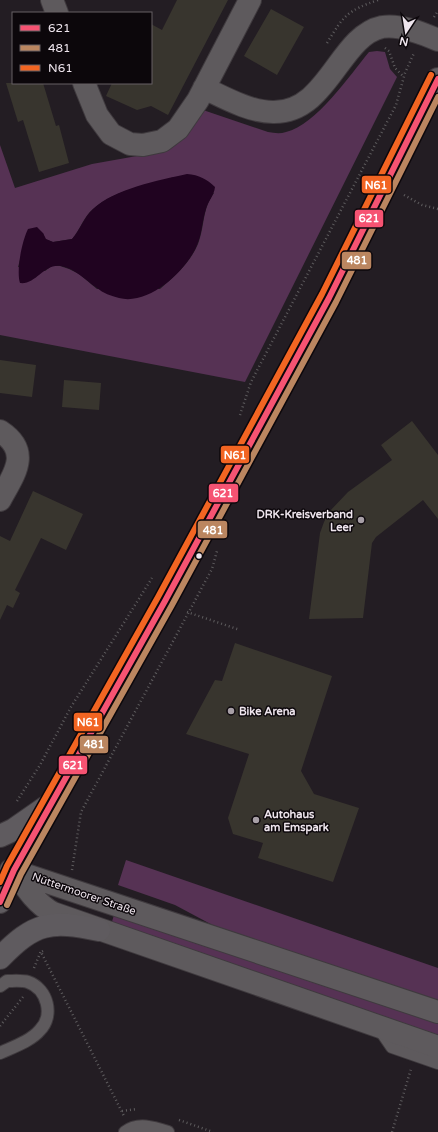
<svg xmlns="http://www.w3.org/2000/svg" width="438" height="1132" viewBox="0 0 438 1132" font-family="'Varela Round',sans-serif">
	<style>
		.green { fill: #563254; fill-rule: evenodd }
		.water { fill: #200320 }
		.building { fill: #38352e }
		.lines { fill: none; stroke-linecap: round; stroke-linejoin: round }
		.service-casing { stroke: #3f3a3e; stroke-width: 14 }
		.minor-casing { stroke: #3f3a3e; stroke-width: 24 }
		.tertiary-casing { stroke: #3f3a3e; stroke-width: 24 }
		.primary-casing { stroke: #3f3a3e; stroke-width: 24 }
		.path { stroke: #5e5c5e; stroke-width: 2.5; stroke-dasharray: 1 3; stroke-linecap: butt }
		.service { stroke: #5e5a5d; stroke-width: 12 }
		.minor { stroke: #5e5a5d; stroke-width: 22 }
		.tertiary { stroke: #5e5a5d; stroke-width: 22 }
		.primary { stroke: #5f5b5f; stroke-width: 22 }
		.bus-1-casing { stroke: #0c070b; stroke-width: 9 }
		.bus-2-casing { stroke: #0c070b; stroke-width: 9 }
		.bus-3-casing { stroke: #0c070b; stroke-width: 9 }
		.bus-1 { stroke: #f65372; stroke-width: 6 }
		.bus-2 { stroke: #bb8660; stroke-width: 6 }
		.bus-3 { stroke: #f26522; stroke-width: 6 }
		.poi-dot { fill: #a79fa6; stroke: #0c070b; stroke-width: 1.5 }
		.bus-dot { fill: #eee5ed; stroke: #0c070b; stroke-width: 1.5 }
		.labels { text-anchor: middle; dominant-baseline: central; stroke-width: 3; stroke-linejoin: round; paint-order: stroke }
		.poi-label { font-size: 11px; font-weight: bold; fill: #eee5ed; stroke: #0c070b; text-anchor: start }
		.street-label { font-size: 11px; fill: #eee5ed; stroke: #0c070b }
		.line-badge { stroke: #0c070b; stroke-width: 1.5 }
		.badge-label { font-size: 11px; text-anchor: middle; font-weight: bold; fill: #fff }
	</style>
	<rect width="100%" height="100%" fill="#231d23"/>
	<!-- green -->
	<path class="green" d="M377 51 385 52 390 69 397 77 245 382 0 335V145L15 188 92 164 165 151 203 110 268 132C274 133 280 134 286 132 316 125 350 75 369 52ZM174 177 214 193C202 209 205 226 198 244 190 263 175 276 160 289H97L79 274 69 269 60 266H52L45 271 18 267 21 256 43 233 45 239 53 242 72 239C80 230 84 216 93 209 116 189 147 186 174 177Z
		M126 860 438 968V1003L233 936 175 905 118 885Z
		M114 915 438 1021V1040L110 928Z"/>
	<!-- water -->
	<path class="water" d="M187 174C199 175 207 179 215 187 214 196 208 201 206 209 202 221 202 234 197 245 187 270 149 306 119 298 111 296 103 293 97 288 85 280 76 269 61 266 44 263 36 285 20 283 16 270 22 241 28 229L37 227 43 233 46 239 53 242 72 239C80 230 84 217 93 209 114 189 159 180 187 174Z"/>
	<!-- building -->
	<path class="building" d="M177 0H228L168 115 151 106 137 110 106 96 112 83H151V24L162 30Z
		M271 9 304 27 277 75 244 56Z
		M6 83H43L56 126 59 125 69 163 39 172 23 120 18 122Z
		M0 360 36 365 32 397 0 393Z
		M64 380 101 383 99 410 62 407Z
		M412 421 438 455V519L423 500 376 537 372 543 363 618 309 619 320 533 324 522 329 512 348 492 392 460 381 445Z
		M33 491 83 514 66 550 41 538 15 590 20 593 13 608 7 605 0 620V536L10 541Z
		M235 643 332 676 301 771 314 794 359 808 333 882 258 858 263 843 233 834 228 818 249 754 186 734 215 680 222 681Z"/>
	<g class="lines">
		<defs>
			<path id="service" d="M0 986 7 981C13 981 22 980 28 982 48 989 54 1016 40 1030 31 1041 13 1047 0 1053
				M379 1028 392 1047 438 1063
				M125 1132C138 1122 153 1127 168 1132"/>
			<path id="minor" d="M52 0 57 13
				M84 83 97 115 111 134 130 144 143 145 162 141 178 129 198 100 250 0
				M204 88C225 98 250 112 273 112 328 113 339 36 382 27 400 24 422 33 438 40
				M0 431C32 452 14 474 0 500"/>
			<path id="tertiary" d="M11 870 438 1012
				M14 870C25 886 35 903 53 913L438 1047"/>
			<path id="primary" d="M0 836 13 830 46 807
				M0 902 14 870 165 601 329 298 438 79
				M0 958C35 922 50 920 99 930"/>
		</defs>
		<!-- service casing -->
		<use href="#service" class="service-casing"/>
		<!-- minor casing -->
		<use href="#minor" class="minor-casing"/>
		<!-- tertiary casing -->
		<use href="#tertiary" class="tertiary-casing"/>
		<!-- primary casing -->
		<use href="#primary" class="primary-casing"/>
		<!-- path -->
		<path class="path" d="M434 17 438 11
			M327 43C344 15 347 11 378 0
			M385 48 389 51 395 68 404 77
			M404 195 422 205 438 209
			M240 415 251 382 396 105 405 73 414 53
			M187 612 240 630
			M17 801 40 765 71 707 152 578
			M72 870 81 812 212 569 217 551
			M43 951 41 952 124 1116
			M34 968 41 951
			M0 1026 23 997
			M122 1111 137 1109
			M179 1120 213 1132
			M392 1132 411 1069"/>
		<!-- service -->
		<use href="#service" class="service"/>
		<!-- minor -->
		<use href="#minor" class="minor"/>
		<!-- tertiary -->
		<use href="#tertiary" class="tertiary"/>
		<!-- primary -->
		<use href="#primary" class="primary"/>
		<defs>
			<path id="bus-1" d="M0 902 14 870 165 601 329 298 438 79"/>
			<path id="bus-2" d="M7 905 21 874 172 605 336 302 438 97"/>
			<path id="bus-3" d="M0 882 7 866 158 597 322 294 431 75"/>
		</defs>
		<!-- bus-1 casing -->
		<use href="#bus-1" class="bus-1-casing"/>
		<!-- bus-2 casing -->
		<use href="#bus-2" class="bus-2-casing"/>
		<!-- bus-3 casing -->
		<use href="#bus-3" class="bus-3-casing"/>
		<!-- bus-1 -->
		<use href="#bus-1" class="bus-1"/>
		<!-- bus-2 -->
		<use href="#bus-2" class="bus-2"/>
		<!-- bus-3 -->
		<use href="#bus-3" class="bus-3"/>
	</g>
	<!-- markers -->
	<g class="poi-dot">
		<circle cx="361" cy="520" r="4"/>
		<circle cx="231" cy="711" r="4"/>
		<circle cx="256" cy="820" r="4"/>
	</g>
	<circle class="bus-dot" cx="199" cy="556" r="3.5"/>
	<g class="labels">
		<!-- poi labels -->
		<g class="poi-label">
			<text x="353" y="514" text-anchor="end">DRK-Kreisverband<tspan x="353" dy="13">Leer</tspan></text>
			<text x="239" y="711">Bike Arena</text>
			<text x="264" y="814">Autohaus<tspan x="264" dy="13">am Emspark</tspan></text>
		</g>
		<!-- street labels -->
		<g class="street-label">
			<text transform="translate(84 894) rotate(19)">Nüttermoorer Straße</text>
		</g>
	</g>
	<g class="line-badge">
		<rect x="361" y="175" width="31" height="19" rx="4" fill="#f26522"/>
		<rect x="354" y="209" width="30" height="19" rx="4" fill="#f65372"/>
		<rect x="341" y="251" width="31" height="19" rx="4" fill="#bb8660"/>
		<rect x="220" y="445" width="30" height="19" rx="4" fill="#f26522"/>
		<rect x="208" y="483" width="31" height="20" rx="4" fill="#f65372"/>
		<rect x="197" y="520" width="31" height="19" rx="4" fill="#bb8660"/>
		<rect x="73" y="712" width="30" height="20" rx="4" fill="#f26522"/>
		<rect x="79" y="735" width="30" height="19" rx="4" fill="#bb8660"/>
		<rect x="58" y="755" width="30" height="20" rx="4" fill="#f65372"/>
	</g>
	<g class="badge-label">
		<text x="376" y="189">N61</text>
		<text x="369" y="222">621</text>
		<text x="357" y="264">481</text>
		<text x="235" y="459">N61</text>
		<text x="223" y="497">621</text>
		<text x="213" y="534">481</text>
		<text x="88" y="726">N61</text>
		<text x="94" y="748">481</text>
		<text x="73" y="769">621</text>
	</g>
	<!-- legend -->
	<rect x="12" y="12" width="140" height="72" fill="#0c070b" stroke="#666065"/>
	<rect x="20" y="25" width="20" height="6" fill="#f65372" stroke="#666065"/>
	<text x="48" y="32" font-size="12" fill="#eee5ed">621</text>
	<rect x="20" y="45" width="20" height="6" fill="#bb8660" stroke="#666065"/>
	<text x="48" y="52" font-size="12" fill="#eee5ed">481</text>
	<rect x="20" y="65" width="20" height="6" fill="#f26522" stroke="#666065"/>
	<text x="48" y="72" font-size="12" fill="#eee5ed">N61</text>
	<!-- north arrow -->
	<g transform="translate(406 32) rotate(192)" stroke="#0c070b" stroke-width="3" paint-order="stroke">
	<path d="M0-3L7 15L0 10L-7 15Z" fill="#eee5ed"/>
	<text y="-6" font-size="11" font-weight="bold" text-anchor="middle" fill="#eee5ed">N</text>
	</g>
</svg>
